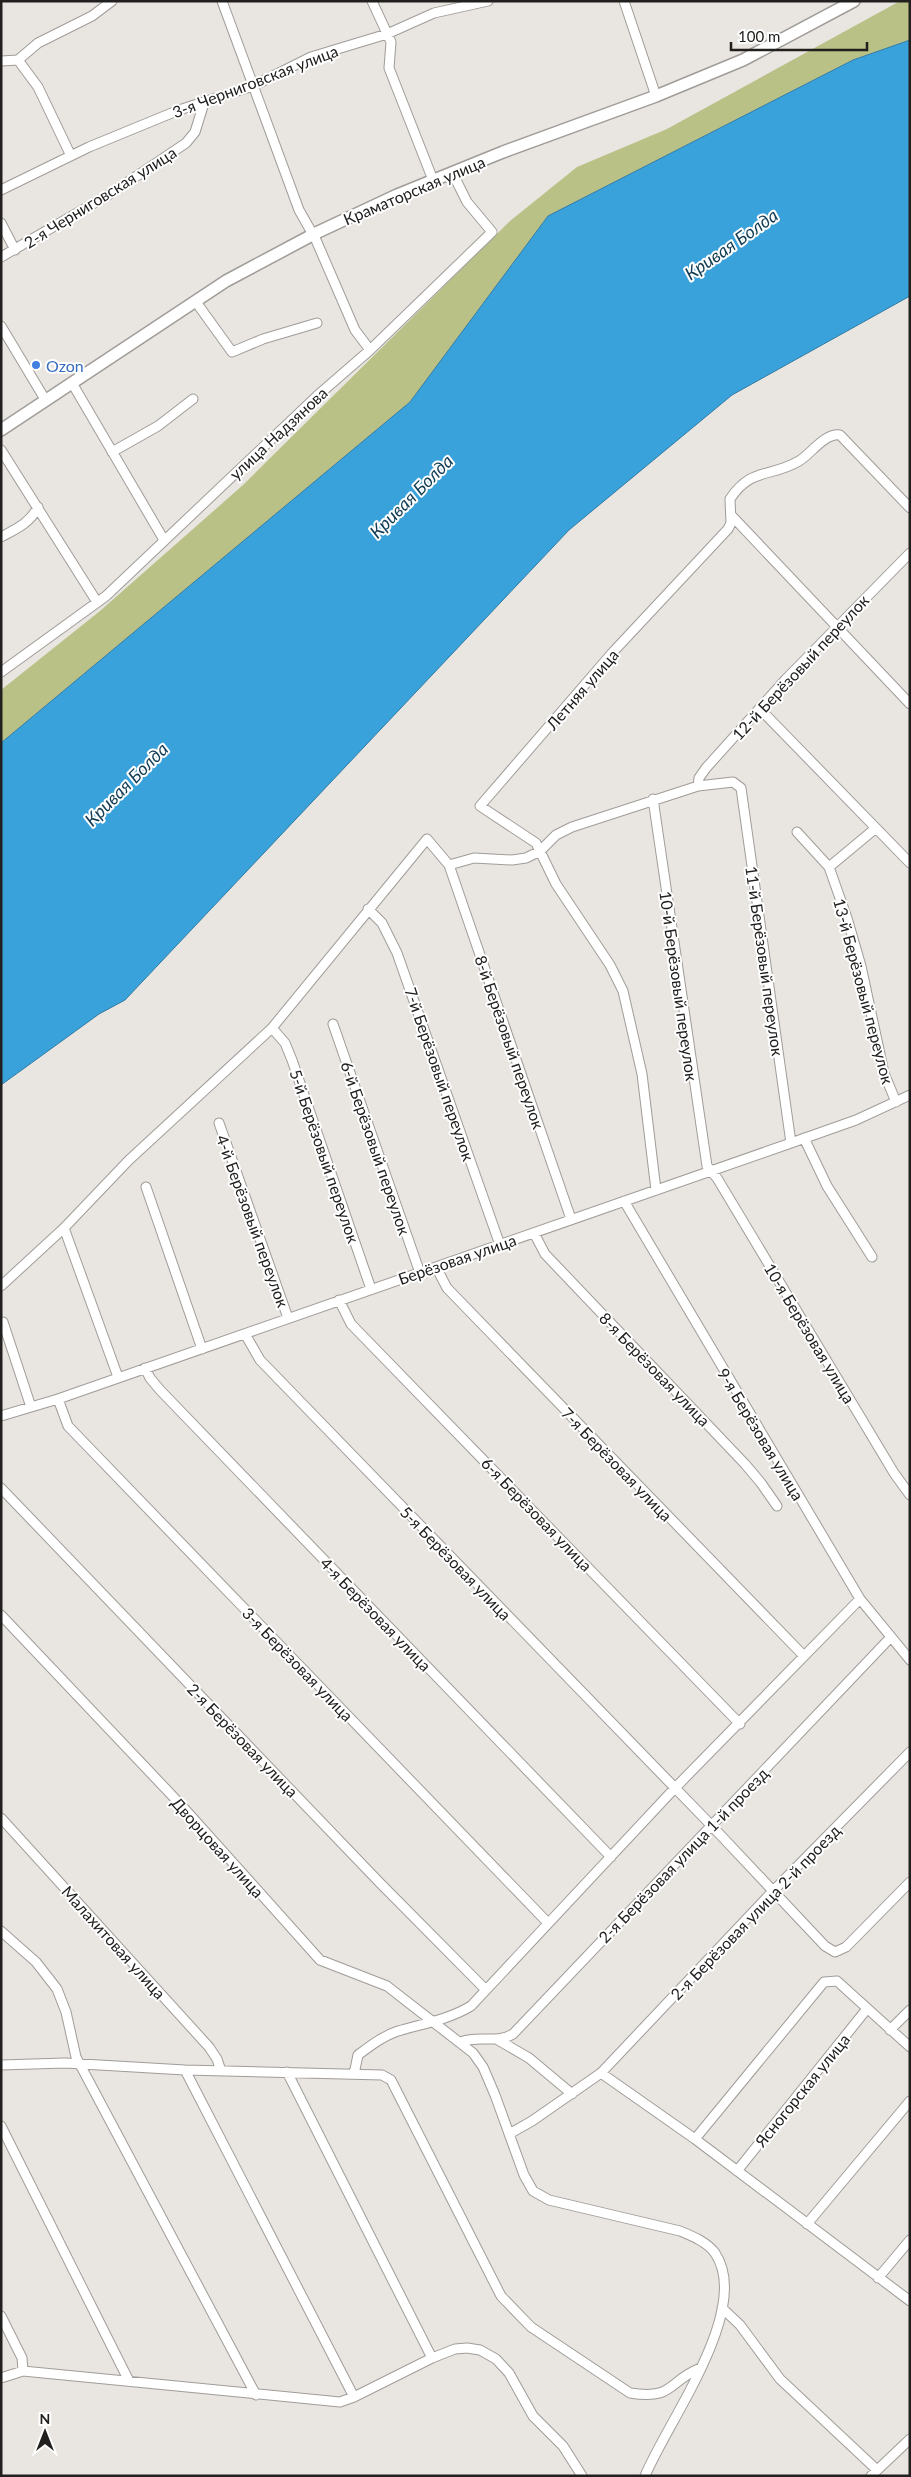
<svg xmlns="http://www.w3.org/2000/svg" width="911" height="2477" viewBox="0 0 911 2477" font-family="Lato,sans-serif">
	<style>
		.green { fill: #bac186 }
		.water { fill: #39a2db; stroke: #327ba3 }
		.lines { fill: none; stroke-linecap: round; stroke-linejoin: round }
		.minor-casing { stroke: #a09c98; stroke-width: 11 }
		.major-casing { stroke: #a09c98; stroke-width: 14 }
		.minor { stroke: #fff; stroke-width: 9 }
		.major { stroke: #fff; stroke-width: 11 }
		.shop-dot { fill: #3f7fe0; stroke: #fff; stroke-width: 2 }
		.labels { text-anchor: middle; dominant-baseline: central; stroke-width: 4; stroke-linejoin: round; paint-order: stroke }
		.street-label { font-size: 16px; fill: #22201f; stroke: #fff }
		.shop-label { font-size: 16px; fill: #366cbe; stroke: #fff; text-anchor: start }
		.water-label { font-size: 18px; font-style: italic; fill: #103c54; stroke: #fff }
	</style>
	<rect width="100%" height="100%" fill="#e9e5e1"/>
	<!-- green -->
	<path class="green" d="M900 1H910V40L853 60 548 216 410 402 1 743V690L100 611 243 485 510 221 577 167 667 129Z"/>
	<!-- water -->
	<path class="water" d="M910 40V296L732 395 569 530 125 1000 99 1014 1 1085V743L410 402 548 216 853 60Z"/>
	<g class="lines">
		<defs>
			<path id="minor" d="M222 1 299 210 316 240 355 330 370 350
				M372 1 391 42 389 68 433 180
				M624 1 656 96
				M18 60 38 87 71 156
				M1 61 18 60 38 43 92 16 112 1
				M1 190 89 147 179 110 253 86 311 57 387 34 434 13 488 1
				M1 223 15 250
				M1 257 110 194 186 143 195 132 204 103
				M196 302 232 352 263 339 317 323
				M1 326 46 401
				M72 383 164 540
				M1 450 97 602
				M112 452 158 426 193 399
				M731 515 910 704
				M1 537C16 529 30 523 38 507
				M1 672 106 596 317 396 370 350 492 232 467 202 452 172
				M760 709 910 863
				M698 786 699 778 706 768 786 679 910 553
				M653 799 707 1166 717 1178 894 1473 910 1495
				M797 832 829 867 847 918 861 966 884 1073 896 1102
				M449 865 571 1219
				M829 867 876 828
				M368 909 382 923 397 953 500 1245
				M333 1024 420 1273
				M272 1028 285 1043 292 1060 371 1289
				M219 1123 288 1318
				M804 1138 827 1186 872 1257
				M146 1187 202 1349
				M656 1190 642 1074 623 991 610 965 556 884 536 843 480 806 613 652 728 529 731 523 730 499C751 467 770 478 799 461 811 454 824 433 840 435L910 508
				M624 1201 860 1599 910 1660
				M64 1228 118 1377
				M534 1233 545 1254 745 1464 761 1483 777 1506
				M436 1267 447 1288 804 1656
				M1 1286 64 1228 129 1160 272 1028 427 839 449 865 474 858 512 860 526 858 540 851 556 835 572 827 698 786 733 782 741 788 791 1143
				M339 1300 351 1324 740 1724
				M3 1322 31 1407
				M245 1334 260 1360 711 1825 825 1946 835 1952 846 1947 910 1882
				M145 1368 150 1378 160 1390 611 1857
				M58 1399 68 1426 548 1923
				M1 1416 58 1399 791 1143 856 1120 910 1095
				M1 1488 380 1883 486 1990
				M1 1615 182 1806 320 1960 387 1986 473 2053 483 2067 495 2095 524 2175 533 2191 549 2200 680 2231C692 2236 707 2242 715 2253 753 2309 667 2422 645 2476
				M1 1818 209 2047 217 2059 221 2071
				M1 1931 36 1962 57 1989 66 2012 76 2057 256 2395
				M890 2030 910 2010
				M498 2040 529 2058 572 2094
				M461 2042C479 2035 496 2044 513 2034L891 1637
				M1 2065 65 2063 185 2070 382 2075 391 2080 501 2296 531 2327 630 2393C675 2400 667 2381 701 2368
				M185 2070 354 2397
				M287 2072 432 2358
				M601 2073 695 2139 910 2301
				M354 2074 358 2055C370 2046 383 2036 398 2031 422 2024 450 2019 471 2006L674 1789 860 1599
				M1 2126 129 2381
				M509 2134 532 2121 601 2073 773 1891 910 1752
				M695 2139 824 1982 837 1981 910 2047
				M737 2171 866 2010
				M807 2224 910 2101
				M878 2278 910 2240
				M722 2308 740 2325 780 2379 877 2470
				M1 2316 22 2358 23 2371
				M1 2378 23 2371 340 2402 354 2397 432 2358 455 2349 467 2348 480 2350 496 2359 509 2373 533 2416 563 2446 582 2476
				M871 2476 910 2439"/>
			<path id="major" d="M1 430 226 281 316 233 397 195 503 152 656 96 743 60 854 1"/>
		</defs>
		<!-- minor casing -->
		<use href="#minor" class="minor-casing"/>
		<!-- major casing -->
		<use href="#major" class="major-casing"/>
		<!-- minor -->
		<use href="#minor" class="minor"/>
		<!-- major -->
		<use href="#major" class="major"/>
	</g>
	<!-- markers -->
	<circle class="shop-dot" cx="36" cy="365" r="5"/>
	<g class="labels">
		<!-- street labels -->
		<g class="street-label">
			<text transform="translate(255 81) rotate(-21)">3-я Черниговская улица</text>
			<text transform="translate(414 190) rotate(-23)">Краматорская улица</text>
			<text transform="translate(100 197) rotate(-32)">2-я Черниговская улица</text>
			<text transform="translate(278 433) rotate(-43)">улица Надзянова</text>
			<text transform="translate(800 667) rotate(-47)">12-й Берёзовый переулок</text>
			<text transform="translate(582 689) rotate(-49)">Летняя улица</text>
			<text transform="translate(765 961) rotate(82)">11-й Берёзовый переулок</text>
			<text transform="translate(679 986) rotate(82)">10-й Берёзовый переулок</text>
			<text transform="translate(864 991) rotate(75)">13-й Берёзовый переулок</text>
			<text transform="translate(510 1042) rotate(71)">8-й Берёзовый переулок</text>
			<text transform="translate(440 1074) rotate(71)">7-й Берёзовый переулок</text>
			<text transform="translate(376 1148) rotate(71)">6-й Берёзовый переулок</text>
			<text transform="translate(325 1156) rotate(71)">5-й Берёзовый переулок</text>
			<text transform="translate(253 1221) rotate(70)">4-й Берёзовый переулок</text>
			<text transform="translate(457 1259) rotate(-19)">Берёзовая улица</text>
			<text transform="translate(810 1333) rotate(59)">10-я Берёзовая улица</text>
			<text transform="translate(655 1369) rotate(46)">8-я Берёзовая улица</text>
			<text transform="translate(761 1434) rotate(59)">9-я Берёзовая улица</text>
			<text transform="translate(617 1464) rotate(46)">7-я Берёзовая улица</text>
			<text transform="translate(537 1514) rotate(46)">6-я Берёзовая улица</text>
			<text transform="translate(456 1563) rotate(46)">5-я Берёзовая улица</text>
			<text transform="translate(376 1614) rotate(46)">4-я Берёзовая улица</text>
			<text transform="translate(298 1664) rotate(46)">3-я Берёзовая улица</text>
			<text transform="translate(243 1740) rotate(46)">2-я Берёзовая улица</text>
			<text transform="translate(218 1847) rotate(48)">Дворцовая улица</text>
			<text transform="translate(683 1855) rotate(-46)">2-я Берёзовая улица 1-й проезд</text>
			<text transform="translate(755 1912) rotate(-46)">2-я Берёзовая улица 2-й проезд</text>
			<text transform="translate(114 1942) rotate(48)">Малахитовая улица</text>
			<text transform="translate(802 2090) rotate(-51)">Ясногорская улица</text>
		</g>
		<!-- shop labels -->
		<g class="shop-label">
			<text x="46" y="365">Ozon</text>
		</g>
		<!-- water labels -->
		<g class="water-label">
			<text transform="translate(731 244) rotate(-35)">Кривая Болда</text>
			<text transform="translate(411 496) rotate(-45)">Кривая Болда</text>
			<text transform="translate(126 784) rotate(-45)">Кривая Болда</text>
		</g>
	</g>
	<!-- border -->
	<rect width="911" height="2477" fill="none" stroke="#22201f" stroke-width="5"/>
	<!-- north arrow -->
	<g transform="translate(45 2432)" stroke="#ffffff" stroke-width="4" paint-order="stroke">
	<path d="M0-4L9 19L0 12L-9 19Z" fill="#22201f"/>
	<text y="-8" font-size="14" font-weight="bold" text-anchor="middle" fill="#22201f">N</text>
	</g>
	<!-- scale -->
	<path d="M731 42v8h136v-8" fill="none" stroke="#22201f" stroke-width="2.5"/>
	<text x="738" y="42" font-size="15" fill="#22201f" stroke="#ffffff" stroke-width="4" paint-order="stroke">100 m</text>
</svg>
